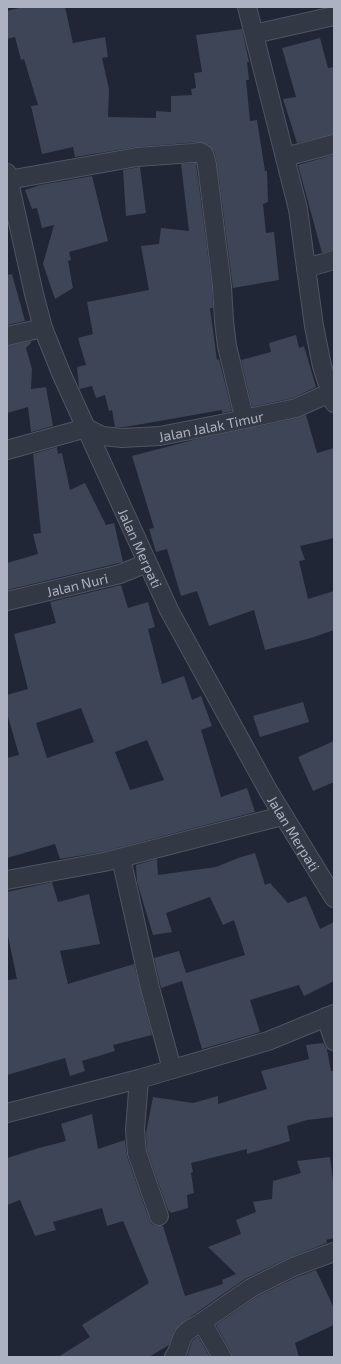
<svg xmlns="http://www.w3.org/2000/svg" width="341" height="1364" viewBox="0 0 341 1364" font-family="'Exo 2',sans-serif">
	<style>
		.building { fill: #3e4556; fill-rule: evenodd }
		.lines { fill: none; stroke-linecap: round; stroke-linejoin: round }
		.street-casing { stroke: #505563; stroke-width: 20 }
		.street { stroke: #333845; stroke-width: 18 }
		.labels { text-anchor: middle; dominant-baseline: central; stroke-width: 3.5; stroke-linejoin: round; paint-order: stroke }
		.street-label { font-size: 14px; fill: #adb2c2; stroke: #191d2a }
	</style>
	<rect width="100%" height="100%" fill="#202635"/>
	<!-- building -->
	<path class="building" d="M23 7H65L73 43 105 37 108 57 102 58 109 89 108 117 156 118V111L171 112V96L192 95 191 89 196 88 194 73 202 72 196 35 242 29 249 62H247L249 80H246L250 121 257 120 265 171H267L268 202 263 204 266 233 274 232 279 280 233 288 217 164 214 151 209 145 199 142 136 147 75 157 73 147 42 154 31 106 38 105 24 59 21 60 15 37 7 39V11Z
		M320 38 328 68 334 67V134L297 143 283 99 296 97 282 48Z
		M333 155 334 159V250L322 253 298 165Z
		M196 163 212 287 213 308H210L217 360 219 359 232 411 222 413V410L125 427H115L112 410 109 411 105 395 96 398 92 386 80 389 79 388 77 367 86 365 78 338 93 334 87 302 149 290 141 246 159 244 161 228 189 231 181 164Z
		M140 167 146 213 126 216 123 170Z
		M92 176 108 241 69 252 71 260 68 261 73 288 55 299 43 264 54 225 42 228 37 208 32 209 25 190 40 185Z
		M12 274 25 321 7 325V275Z
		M296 335 299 348 304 346 316 387 293 398 252 407 241 360 271 352 269 343Z
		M31 341V343L26 348 32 369 31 389 46 387 53 426 31 432 28 407 7 413V346Z
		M306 415 317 453 334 448V538L300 546 305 560 299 561 308 599 334 591V630L311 638 265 650 254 610 209 626 197 591 181 596 167 549 156 552 149 529 154 528 132 456 197 439 298 418Z
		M57 447 58 454 62 453 70 490 85 483 106 525 114 523 123 562 7 590V563L38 554 33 534 41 533 33 454Z
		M121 585 128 608 148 602 155 627 148 629 162 684 184 676 192 700 201 696 212 726 201 730 221 797 247 788 255 812 102 852 60 859 55 844 7 858V758L19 755 7 713V695L28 689 14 634 56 623 50 602ZM81 708 94 742 47 758 36 723ZM147 740 164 780 130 790 115 752Z
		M303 702 309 722 260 737 253 716Z
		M334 741V782L313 791 298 757Z
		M255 853 265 885 270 883 288 903 306 896 320 929 334 922V981L304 996 299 985 250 1000 260 1032 202 1049 182 981 161 988 154 958 179 951 186 973 245 955 234 920 223 925 210 897 166 913 172 932 153 935 137 882 136 865 157 859 158 875 216 867 238 858Z
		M52 882 58 902 89 894 100 944 60 951 68 984 134 964 152 1035 113 1045 115 1051 82 1061 85 1071 70 1076 65 1058 7 1075V980L17 979 7 931V892Z
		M323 1043 327 1049 331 1071H334V1117L307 1120 287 1126 290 1141 247 1154V1149L191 1163 193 1172 191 1173 194 1193 187 1195 188 1208 171 1213 168 1210 147 1151 146 1133 153 1097 193 1103 218 1096V1104L267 1089 261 1071 309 1059 306 1045Z
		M92 1114 98 1149 125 1140 127 1156 149 1219 152 1224 157 1226H163L185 1296 223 1284 222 1280 236 1274 208 1247 241 1234 236 1220 256 1212 253 1202 272 1199 273 1181 301 1173 297 1161 330 1157 334 1188V1238L326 1240 327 1243 288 1258 245 1279 180 1324 174 1331 169 1345 149 1357H58L90 1337 82 1325 149 1283 123 1221 107 1226 102 1208 53 1222 56 1230 35 1236 20 1200 7 1205V1158L39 1148 66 1141 61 1124Z
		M316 1270 334 1308V1325L295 1343 299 1357H232L231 1352 216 1325 256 1297 297 1277Z
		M198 1336 210 1357H187L192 1341Z"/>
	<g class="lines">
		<defs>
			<g id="street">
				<path d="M247 7 298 209 314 326 322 366 334 403"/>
				<path d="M254 34 334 16"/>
				<path d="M285 157 334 144"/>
				<path id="s1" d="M7 173 34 294 43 328 61 373 169 610 269 792 334 898"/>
				<path d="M8 180 137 157 193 153 200 152 204 154 207 165 222 286 224 321 227 346 243 413 246 419"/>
				<path d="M306 268 334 260"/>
				<path d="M7 336 43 328"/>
				<path id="s2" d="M7 450 86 428 102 436 122 438 160 436 226 423 296 408 334 391"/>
				<path id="s3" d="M7 601 120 574 147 563"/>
				<path d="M121 858 150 988 172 1069"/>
				<path d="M7 880 104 862 282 816"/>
				<path d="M326 1017 334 1041"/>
				<path d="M139 1079 135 1130 137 1153 159 1216"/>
				<path d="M7 1113 139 1079 268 1041 334 1014"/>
				<path d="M174 1357C180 1350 179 1343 183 1336 186 1330 196 1326 202 1322"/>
				<path d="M222 1357 202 1322 251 1288 293 1267 334 1252"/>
			</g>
		</defs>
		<!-- street casing -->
		<use href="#street" class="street-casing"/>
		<!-- street -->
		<use href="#street" class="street"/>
	</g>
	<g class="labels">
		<!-- street labels -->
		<g class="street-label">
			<text stroke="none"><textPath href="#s2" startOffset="210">Jalan Jalak Timur</textPath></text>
			<text stroke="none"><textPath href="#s1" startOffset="400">Jalan Merpati</textPath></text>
			<text stroke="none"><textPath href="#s3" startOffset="72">Jalan Nuri</textPath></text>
			<text stroke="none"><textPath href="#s1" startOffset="724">Jalan Merpati</textPath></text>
		</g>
	</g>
	<!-- border -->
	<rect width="341" height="1364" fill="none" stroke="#adb2c2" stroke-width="16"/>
</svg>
